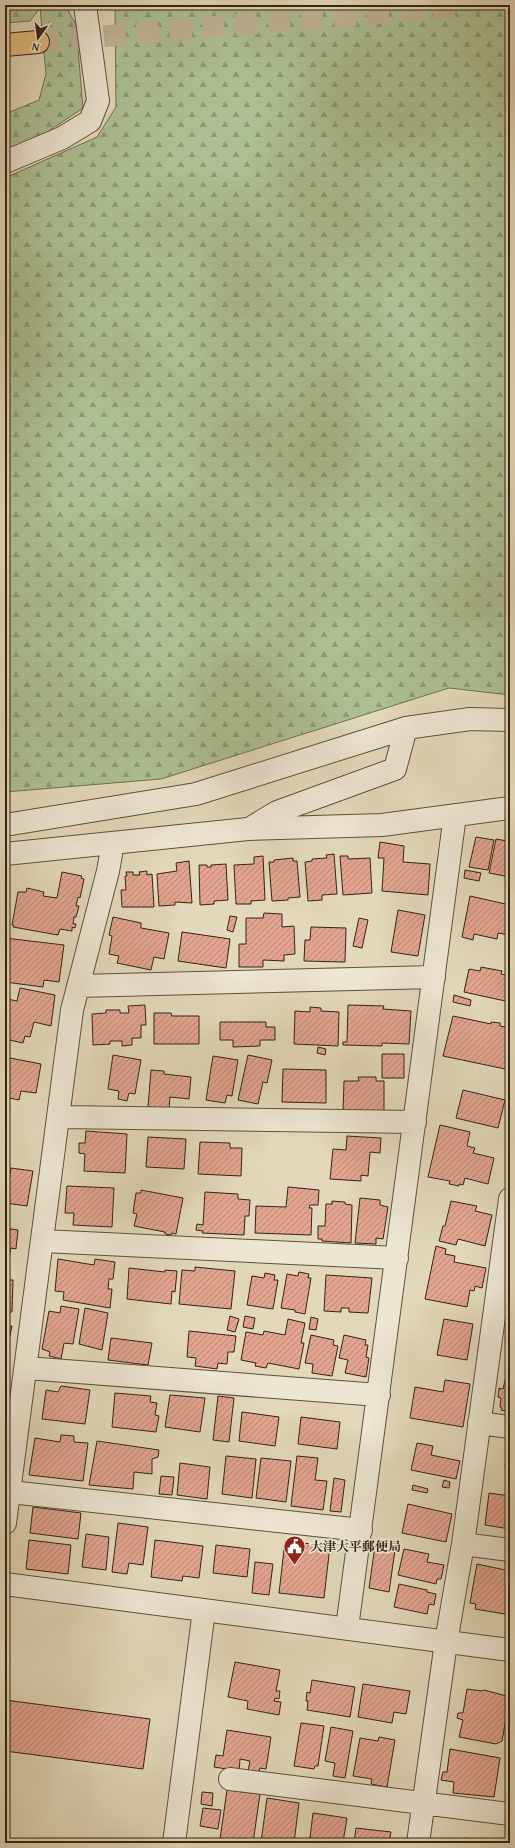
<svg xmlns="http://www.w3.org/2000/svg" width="515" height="1848" viewBox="0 0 515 1848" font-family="'Gentium Book Plus','Noto Serif JP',serif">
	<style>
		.forest { fill: url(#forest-firs); stroke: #707253 }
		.building { fill: url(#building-hatch); stroke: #332311 }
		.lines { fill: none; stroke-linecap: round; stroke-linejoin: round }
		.highway-tunnel { stroke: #c0b499; stroke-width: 22; stroke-dasharray: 22 11; stroke-linecap: butt }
		.minor-casing { stroke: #5f503c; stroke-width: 24 }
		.highway-casing { stroke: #332311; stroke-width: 24 }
		.minor { stroke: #ede6d3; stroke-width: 22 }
		.highway { stroke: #e2bc7e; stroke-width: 22 }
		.labels { text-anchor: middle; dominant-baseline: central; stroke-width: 3.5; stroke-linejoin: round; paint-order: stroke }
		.poi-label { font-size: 13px; font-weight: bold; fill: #332311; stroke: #ede6d3; text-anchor: start }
	</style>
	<defs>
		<pattern id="forest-firs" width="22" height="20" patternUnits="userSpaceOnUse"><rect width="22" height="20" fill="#adc095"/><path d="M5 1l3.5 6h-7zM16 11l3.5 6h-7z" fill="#8d9c78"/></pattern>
		<pattern id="building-hatch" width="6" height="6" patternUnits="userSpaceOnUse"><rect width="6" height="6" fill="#e3a591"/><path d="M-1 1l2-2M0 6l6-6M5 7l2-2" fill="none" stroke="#b98675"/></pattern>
	</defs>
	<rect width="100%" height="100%" fill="#e3d8bb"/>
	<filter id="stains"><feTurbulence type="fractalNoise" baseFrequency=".005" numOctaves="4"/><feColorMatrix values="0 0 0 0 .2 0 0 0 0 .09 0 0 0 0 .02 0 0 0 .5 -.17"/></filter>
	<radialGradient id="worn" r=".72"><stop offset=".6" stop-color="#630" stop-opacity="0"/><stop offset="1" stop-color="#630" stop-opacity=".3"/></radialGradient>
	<!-- forest -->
	<path class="forest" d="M5 5H65L76 25 83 108 25 147 5 155V114L39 100 46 74 40 8 30 21 5 23Z
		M115 5H510V695L449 688 161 779 5 792V178L97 137 116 107Z"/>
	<!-- building -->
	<path class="building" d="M476 837 494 840 488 870 469 867Z
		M496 839 507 841 506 844 510 845V877L489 873Z
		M380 842 404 846 403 862 430 864 428 895 382 891 384 858H378Z
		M334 854 337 894 322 895V900L308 901 305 862 312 861V859L327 858 326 855Z
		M263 856 265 900 251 901V904H236L234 865 254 864V857Z
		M340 856H348V859L370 858 372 893 343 895Z
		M293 858V861H297L300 897 288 898V900L272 901 269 862H274V860Z
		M189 861 192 903 175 902V905L159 906 157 874 177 871 176 863Z
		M226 864 228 900 214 901V904L200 905 199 865H207V867H211V865Z
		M465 870 481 873 479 881 464 878Z
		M147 871V875L152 874 154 907H122L121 890H126L125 876H127L126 872H133V875H140L139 872Z
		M62 872 82 876 81 878 84 879 80 898 78 897 76 906H79L76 917H74L73 924H76L75 928 72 927V931L60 929 58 935 13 927 14 925H12L18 892H26L27 888 44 892 43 896 57 898Z
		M470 896 510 905V935L498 933 497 939 474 934 473 940 462 937Z
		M398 910 425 915 418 956 391 952Z
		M264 913 282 914V927L294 926 295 954 284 955V961L263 960V967H239V944H246V918H263Z
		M230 916 237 917 233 932 227 930Z
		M113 917 141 923V928L169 933 164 959 154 957 151 970 117 963 119 956 109 954 112 936 109 935Z
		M359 918 368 920 362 948 353 946Z
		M311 927 346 928 345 962 304 961 305 940H310Z
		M182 932 230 939 226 968 178 961Z
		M5 938 64 945 59 982 44 980 43 987 5 982Z
		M481 967 502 971 501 974 510 976V1002L464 992 469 969 480 971Z
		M20 988 55 995 51 1026 34 1022 30 1037 25 1036 23 1043 5 1039V1004L7 999 17 1001Z
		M454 995 471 1000 470 1006 453 1002Z
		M145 1005 146 1025H141V1038H132V1045L122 1046V1041H110V1044L93 1045 92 1014 106 1013V1010H120V1013H129L128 1006Z
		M348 1005 384 1006 383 1009 411 1011 409 1044 382 1043V1046L343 1045V1042H347Z
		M310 1007 321 1008V1011L339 1012 338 1046 294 1044 295 1011 310 1012Z
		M154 1013H171L172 1016H199V1044H154Z
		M453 1016 491 1024V1022L500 1023V1026L510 1028 509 1035 510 1036V1070L443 1056Z
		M220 1022H266V1027H275V1040H260V1046L233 1047V1040H220Z
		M318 1047 326 1049 325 1055 317 1053Z
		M382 1054H404V1078H382Z
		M113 1055 141 1060 135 1094 129 1093 127 1101 118 1099 119 1091 108 1089Z
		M248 1055 272 1060 267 1083 263 1082 258 1104 238 1100Z
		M213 1056 238 1060 232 1096 227 1095 225 1103 206 1100Z
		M5 1057 41 1064 36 1093 21 1091 19 1100 5 1097Z
		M283 1069 326 1070V1103L282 1102Z
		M151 1070 164 1071V1074L191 1077 189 1099 170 1097 169 1109 148 1107Z
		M358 1077H376V1081H384V1112H343L344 1081H359Z
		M463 1090 505 1100 498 1128 456 1118Z
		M440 1125 470 1132 467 1146 475 1148 473 1153 494 1158 488 1184 465 1178 463 1185 459 1184V1186L449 1184 450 1181 428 1177Z
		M86 1131 127 1134 125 1173 84 1171 85 1154 79 1153V1143H85Z
		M347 1136 381 1138 380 1153 370 1152 368 1176 361 1175V1181L330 1179 333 1149 346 1150Z
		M148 1137 186 1139 184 1169 146 1167Z
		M200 1142 230 1143V1148H242L241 1176 198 1174Z
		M11 1168 33 1171 27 1206 5 1203V1179L9 1180Z
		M67 1186 114 1188 112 1227 73 1225 74 1213H65Z
		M288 1187 319 1190 318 1205H310L309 1208H312L311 1235 255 1233 256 1206 286 1207Z
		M141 1190 183 1198 176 1234 172 1233 171 1235 165 1234V1232L134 1226 137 1214 133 1213 136 1193H141Z
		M205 1192 238 1194V1199L250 1200 249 1216H245L244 1235 202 1233 203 1231 196 1230 197 1224 203 1225Z
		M360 1198 380 1200V1205L388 1207 383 1239 376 1238V1244L355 1243Z
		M332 1201 345 1202V1204L352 1205 351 1243 322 1241V1239H318V1226H325L326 1204H332Z
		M451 1201 477 1206 475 1211 492 1215 485 1246 458 1239 456 1245 439 1241 443 1226H445Z
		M5 1228 18 1230 16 1249 11 1248 7 1266H5Z
		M436 1246 446 1249 445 1254 455 1256 454 1262 486 1268 482 1288 475 1286 474 1291 470 1290 467 1307 425 1299Z
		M58 1259 94 1265 95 1259 115 1262 113 1279H109L108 1289H112L110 1308 63 1300 64 1292 55 1291Z
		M195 1267 235 1271 231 1309 179 1304 182 1270 195 1271Z
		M129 1268 165 1272V1270L177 1271 175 1292 172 1291 171 1304 127 1299Z
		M299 1272 309 1274 308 1278H311L305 1314 295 1312V1310L281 1308 287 1274 298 1276Z
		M265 1273 275 1275 274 1280H278L273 1309 247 1305 252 1276 264 1278Z
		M326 1275 372 1278 368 1313 349 1312V1308H341V1312L324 1311Z
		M5 1280H13L12 1312H5Z
		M61 1306 79 1309 73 1344 64 1343 61 1359 49 1356 50 1352 42 1349 49 1311 60 1313Z
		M85 1308 108 1313 102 1350 79 1344Z
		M230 1316 239 1319 235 1332 227 1330Z
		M245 1316 255 1318 253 1329 243 1327Z
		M311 1317 318 1319 316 1330 309 1329Z
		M288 1319 305 1323 301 1343H304L299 1369 268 1363 266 1368 255 1366 256 1363 241 1360 246 1332 263 1335 264 1331 285 1335Z
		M444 1319 473 1324 467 1360 437 1355Z
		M5 1326H12L5 1359Z
		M189 1331 236 1336 234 1352H228L227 1364 218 1363 217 1369 195 1366 196 1358 187 1357Z
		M311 1335 334 1340 333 1345 338 1346 332 1376 312 1373 313 1364 305 1363Z
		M344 1335 366 1340 365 1345H368L366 1357 369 1358 366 1377 345 1373 348 1360 339 1358Z
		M111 1338 152 1343 148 1365 108 1360Z
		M507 1372 510 1373V1412L501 1410 502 1408 500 1407 501 1398 498 1397 499 1388 503 1389Z
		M445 1380 470 1384 463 1427 410 1418 415 1387 443 1392Z
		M61 1386 90 1390 85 1424 42 1419 46 1390 58 1392Z
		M115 1393 151 1396 150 1402 157 1403 155 1415 159 1416 156 1432 112 1427Z
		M170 1395 205 1398 200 1432 165 1427Z
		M218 1396 234 1398 229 1442 213 1440Z
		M242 1412 279 1417 275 1446 239 1441Z
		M301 1417 340 1422 337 1449 298 1444Z
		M61 1435 74 1436V1442L88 1443 83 1481 29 1475 35 1438 60 1442Z
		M509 1440H510V1478H508L510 1467 505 1466Z
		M97 1441 159 1450 158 1457 152 1459V1474L134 1472 133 1489 89 1485Z
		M417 1443 433 1446 431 1455 460 1461 456 1479 411 1470Z
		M226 1456 256 1459 252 1498 222 1494Z
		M297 1456 318 1458 315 1480 327 1481 323 1510 291 1506Z
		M261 1458 291 1461 286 1502 256 1498Z
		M180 1463 210 1467 207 1499 177 1495Z
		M161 1476 174 1477 172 1495 159 1494Z
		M334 1478 345 1480 341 1512 330 1511Z
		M444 1480 450 1482 449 1488 442 1487Z
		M413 1485 428 1489 427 1493 412 1490Z
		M489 1493 510 1496V1529L485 1525Z
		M408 1504 452 1514 446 1542 402 1533Z
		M33 1507 81 1513 78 1539 30 1533Z
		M118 1523 148 1527 143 1565 129 1563 127 1574 112 1572Z
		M86 1534 109 1537 106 1570 82 1567Z
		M29 1540 71 1545 68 1574 26 1569Z
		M155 1540 203 1546 199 1578 183 1576 182 1581 151 1577Z
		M285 1541 330 1546 324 1598 279 1593Z
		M216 1545 250 1549 247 1577 213 1573Z
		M375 1546 395 1550 389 1592 369 1588Z
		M404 1549 429 1554 427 1562 444 1565 441 1579H437L436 1584 398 1575Z
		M255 1562 273 1564 269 1595 252 1593Z
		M477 1564 510 1571V1615L475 1609 476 1604 470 1603Z
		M399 1584 427 1590V1592L436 1594 434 1605 429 1604 427 1614 394 1607Z
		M235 1662 280 1670 276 1691H280L279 1699 275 1698 274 1701 281 1702 279 1715 247 1709 248 1701 228 1697Z
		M312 1680 355 1687 350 1717 307 1710 308 1701H306L307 1692 310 1693Z
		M363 1684 410 1691 406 1714 394 1712 392 1723 358 1717Z
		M467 1689 482 1691 484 1690 510 1697 502 1741 496 1744 459 1737 463 1720 457 1718 458 1713H463Z
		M5 1700 150 1719 143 1769 5 1751Z
		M301 1723 324 1726 318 1766H315L314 1769 294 1766Z
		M331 1727 353 1731 345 1778 333 1776 335 1763 325 1761Z
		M227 1730 271 1737 266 1769 260 1768 259 1773 248 1771 250 1761 240 1759 239 1771 214 1767 216 1755 223 1756Z
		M379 1737 395 1740 387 1787 371 1784 372 1779 353 1776 360 1738 378 1741Z
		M450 1749 500 1758 494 1797 453 1793 454 1782 441 1780 443 1772H447Z
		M227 1790 260 1794 253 1843 220 1839Z
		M202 1792 213 1793 212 1806 201 1804Z
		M267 1798 299 1803 294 1843 261 1842Z
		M203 1808 221 1810 218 1829 200 1826Z
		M313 1813 347 1818 343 1842 310 1838Z
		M356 1828 391 1832 389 1843H354Z
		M465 1838 487 1841V1843H464Z"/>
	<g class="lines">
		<!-- highway-tunnel -->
		<path class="highway-tunnel" d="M38 42 473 5"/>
		<defs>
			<path id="minor" d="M5 162 62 138 90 121 98 101 85 5
				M5 825 196 794 406 728 470 719 510 720
				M249 829 277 812 395 769 406 728
				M5 854 248 829 382 825 510 808
				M78 986 434 977
				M59 1117 415 1122
				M43 1241 397 1258
				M26 1368 379 1395
				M479 1423 510 1427
				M10 1492 361 1530
				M5 1523 72 1010 108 871 113 843
				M463 1544 510 1550
				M5 1584 510 1650
				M347 1628 455 815
				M230 1779 510 1814
				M174 1843 204 1610
				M418 1843 446 1642 463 1544 510 1199"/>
			<path id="highway" d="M5 45 38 42"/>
		</defs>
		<!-- minor casing -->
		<use href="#minor" class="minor-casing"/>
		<!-- highway casing -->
		<use href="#highway" class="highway-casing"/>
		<!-- minor -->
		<use href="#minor" class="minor"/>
		<!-- highway -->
		<use href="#highway" class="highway"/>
	</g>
	<!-- icons -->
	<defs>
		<symbol id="civic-pin" viewBox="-11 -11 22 30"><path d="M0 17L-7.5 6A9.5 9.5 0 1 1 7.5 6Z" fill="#8f2418" stroke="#ede6d3"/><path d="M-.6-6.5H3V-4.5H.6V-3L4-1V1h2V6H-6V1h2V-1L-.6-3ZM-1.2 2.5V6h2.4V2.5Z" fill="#fff"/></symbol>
	</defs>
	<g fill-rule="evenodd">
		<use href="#civic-pin" x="282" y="1534" width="25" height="34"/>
	</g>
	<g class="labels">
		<!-- poi labels -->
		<g class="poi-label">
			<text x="310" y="1546">大津大平郵便局</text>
		</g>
	</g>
	<!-- margin -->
	<rect width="515" height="1848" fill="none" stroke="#e3d8bb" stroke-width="20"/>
	<rect x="6" y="6" width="503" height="1836" fill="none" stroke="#332311" stroke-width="2"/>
	<rect x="10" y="10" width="495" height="1828" fill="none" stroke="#332311"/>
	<!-- north arrow -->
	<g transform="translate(38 38) rotate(194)" stroke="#ede6d3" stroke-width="3" paint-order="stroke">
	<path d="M0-3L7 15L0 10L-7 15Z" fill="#332311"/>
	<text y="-6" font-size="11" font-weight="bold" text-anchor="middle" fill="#332311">N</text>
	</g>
	<rect width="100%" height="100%" filter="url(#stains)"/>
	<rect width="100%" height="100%" fill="url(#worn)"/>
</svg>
